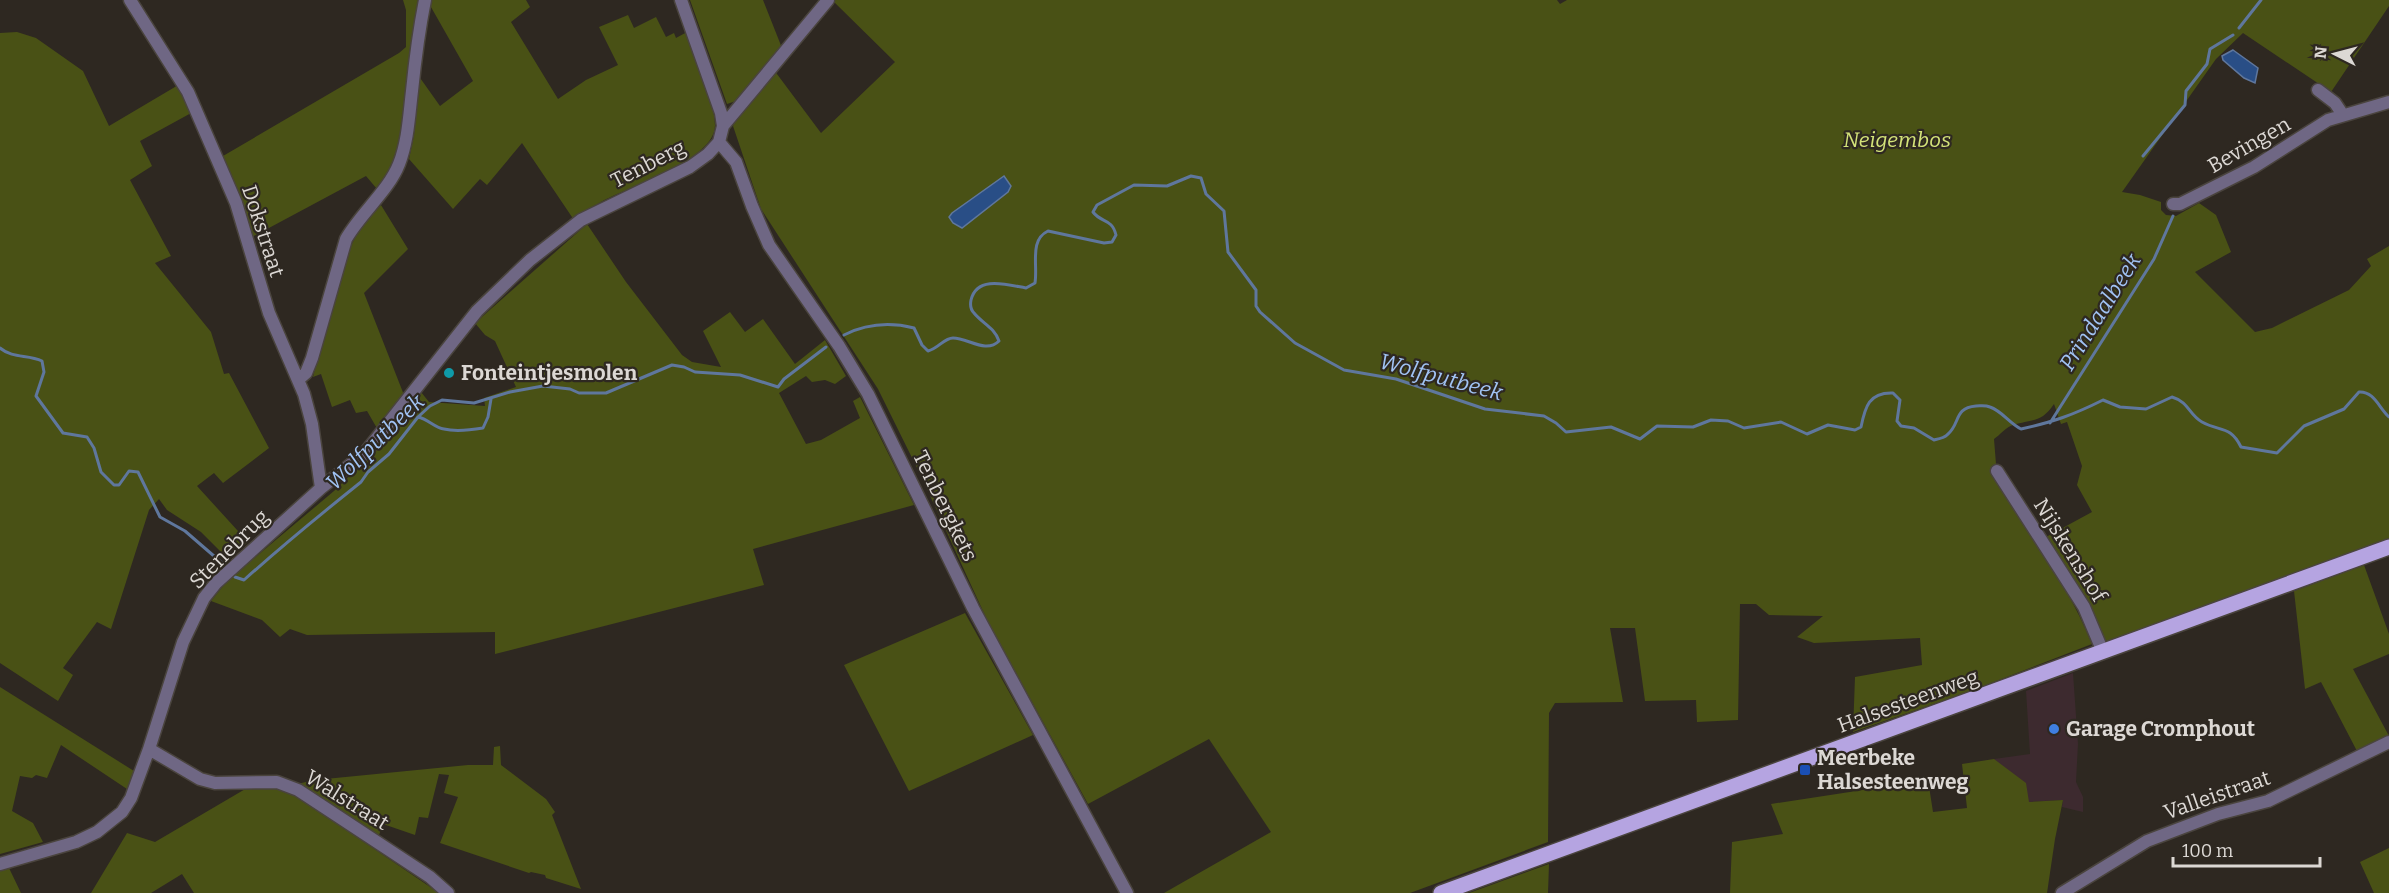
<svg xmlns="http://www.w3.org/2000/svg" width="2389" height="893" viewBox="0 0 2389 893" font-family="Bitter,serif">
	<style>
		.commercial { fill: #3d2a2f }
		.green { fill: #495115 }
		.water { fill: #294e86; stroke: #5f779d; stroke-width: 1.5 }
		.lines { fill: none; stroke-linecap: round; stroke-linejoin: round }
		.stream { stroke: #5f779d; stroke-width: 3 }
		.minor-casing { stroke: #4a443e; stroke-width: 15 }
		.primary-casing { stroke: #4a443e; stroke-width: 18 }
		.minor { stroke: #6f6784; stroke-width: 12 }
		.primary { stroke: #b5a4e1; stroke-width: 15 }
		.culture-dot { fill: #0f9aa8; stroke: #2e2821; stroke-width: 2 }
		.shop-dot { fill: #3f7fe0; stroke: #2e2821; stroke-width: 2 }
		.transit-dot { fill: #1a4fb4; stroke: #2e2821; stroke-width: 2 }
		.labels { text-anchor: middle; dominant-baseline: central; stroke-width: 4.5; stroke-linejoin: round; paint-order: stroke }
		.park-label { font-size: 21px; font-style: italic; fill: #d4e379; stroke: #2e2821 }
		.street-label { font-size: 21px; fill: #dcd8d4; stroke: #2e2821 }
		.poi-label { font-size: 21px; font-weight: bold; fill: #dcd8d4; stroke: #2e2821; text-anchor: start }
		.water-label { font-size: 22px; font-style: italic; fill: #a1c3f4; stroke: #2e2821 }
	</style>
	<rect width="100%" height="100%" fill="#2e2821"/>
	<!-- commercial -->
	<path class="commercial" d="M2073 673 2078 744 2076 782 2083 797V812L2062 807 2063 800 2029 802 1994 759 2030 754 2026 691Z"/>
	<!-- green -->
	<path class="green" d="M403 0H418L410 48 402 132 392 166 377 189 366 176 252 237 223 156 399 53 406 47V10Z
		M427 0H526L530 7 511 22 558 99 586 80 618 65 599 27 628 15 634 28 656 17 666 37 674 33 676 38 687 32C695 55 715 102 715 125 716 160 628 187 601 202 591 207 583 214 574 220L522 143 487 185 480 179 453 209 409 159 414 135 418 75 440 106 473 81Z
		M690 0H763L782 48 736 101 727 104Z
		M832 0H1557L1560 4 1567 0H2389V6L2331 92 2243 33 2216 59 2122 192 2140 195 2161 202V210L2166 215 2176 216 2199 203 2216 215 2231 252 2195 272 2255 332 2272 328 2349 290 2371 266 2367 259 2389 246V539L2105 644 2046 537 2092 512 2077 485 2082 466 2067 422 2061 424 2054 404C2041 423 2033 419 2013 425 2006 427 2000 435 1994 439L1996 464 1993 477C2029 531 2067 583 2092 644L1968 692 1853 732 1855 677 1922 665 1920 638 1814 643 1797 637 1823 616 1769 615 1756 604H1740L1738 720 1697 722 1696 700 1645 701 1635 628H1610L1623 702 1555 703 1549 713 1548 842 1410 893H1164L1271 832 1209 739 1088 804 988 622 921 476 878 389 761 209 733 126 737 115 774 70 821 133 895 62Z
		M17 32 36 38 83 71 109 126 180 84 193 112 140 141 152 166 130 180 171 256 155 263 211 332 224 374 229 373 269 448 223 483 214 473 197 486 248 542 228 559 201 532 167 510 159 499 149 510 111 629 97 622 63 668 73 675 58 701 0 663V33Z
		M381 205 408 249 364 293 404 395 378 430 367 411 356 413 350 400 332 407 321 374 313 377C324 336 338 260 362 226 367 218 375 212 381 205Z
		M587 224 626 282 682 355 692 362 721 367 703 331 730 312 745 332 763 319 795 364 825 340 846 376 835 384 825 380 812 382 806 376 779 393 806 444 821 440 860 418 853 401 860 397 914 505 753 549 764 585 495 654V632L307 635 290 629 280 637 262 620 211 601 227 581 334 491 382 444 421 392 429 402 485 406 484 398 516 387 495 341 485 335 475 323Z
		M2364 565 2389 634V654L2353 669 2389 736 2358 753 2321 682 2305 689 2294 591Z
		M965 613 1033 735 909 791 844 665Z
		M0 687 134 771 127 789 61 745 47 778 36 775 32 778 20 776 12 811 33 823 43 842 0 854Z
		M500 746 501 765 546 799 555 812 552 815 581 889 546 878 545 875 531 872 529 873 440 843 458 797 444 793 449 775 439 774 428 818 419 817 415 835 383 824 378 838 297 784 315 780 468 765H493L494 747Z
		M1994 759 2026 783 2029 802 2063 800 2055 839 2047 893H1730L1732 842 1783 834 1771 804 1928 780 1933 812 1967 808 1962 764Z
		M274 787 294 794 439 893H194L182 874 151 893H91L127 833 155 842 247 788Z
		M2389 848V893H2374L2360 862Z
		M1549 864 1548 893H1469Z
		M9 868 21 893H0V871Z"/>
	<!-- water -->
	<path class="water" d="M2233 50 2258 68 2255 83 2244 78 2223 60 2222 56Z
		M1004 176 1011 186 1008 192 962 228 953 223 949 217 952 213Z"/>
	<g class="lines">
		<!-- stream -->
		<path class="stream" d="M2239 28 2261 0
			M2143 156 2185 105 2186 91 2207 64 2210 49 2233 35
			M844 335C866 324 890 322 914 328L922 345 928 351C939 348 944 338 953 338 968 338 986 354 999 341 994 327 983 324 974 313 971 310 970 305 971 300 977 275 1008 285 1026 288L1035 283C1038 265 1029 240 1048 231L1104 243 1112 242 1116 235C1112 218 1101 223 1093 212L1097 205 1134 185 1167 186 1191 176 1201 178 1206 194 1224 211 1228 252 1256 290V306L1260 312 1295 343 1344 370 1396 379 1485 409 1544 416 1556 423 1566 432 1611 427 1640 439 1657 426 1693 427 1711 420 1728 421 1744 428 1781 422 1807 434 1828 425 1855 430 1861 427C1865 407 1869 392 1893 393L1900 400 1897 421 1901 426 1914 428 1934 440C1938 439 1944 438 1947 435 1961 424 1953 408 1976 406 1981 406 1985 405 1990 407 2002 411 2009 423 2021 429 2053 422 2073 415 2103 400L2120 407 2146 409 2172 397C2189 402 2189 415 2202 422 2220 432 2230 425 2241 447L2277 453 2304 426 2344 409 2359 392C2374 391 2379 408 2389 417
			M0 348C13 359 28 354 42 361L44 372 36 396 63 433 87 437 94 448 101 472 114 485H119L129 471 138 472 160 517 185 531 222 563
			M418 417C428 419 435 428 444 429 456 432 471 430 483 428L488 417 491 399
			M2050 423 2154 259 2173 216
			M235 577 244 580C282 546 321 514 361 482L368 472 389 454 418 417 430 406 442 400 474 403 510 392 543 386 570 389 579 393H606L672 365 684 367 695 372 740 375 778 387 784 379 826 347"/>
		<defs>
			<path id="minor" d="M130 0 188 92 236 203 269 313 304 394 312 424 321 488
				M2318 90 2335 103 2343 115
				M723 126 828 0
				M719 142 736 162 752 206 769 245 839 346 868 394 973 608 1127 893
				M2173 204H2180L2254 167 2328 120 2389 102
				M299 379 306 373 312 358 346 239C361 213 389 190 399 164 408 141 409 116 412 91 415 61 419 30 425 0
				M1997 471 2084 607 2103 652
				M149 749 200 779 215 783 277 782 298 790 430 877 448 893
				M0 864 76 842 97 832 122 812 131 798 149 749 183 642 204 598 216 583 321 488 365 453 477 311 530 260 581 220 690 167 708 154 719 142 723 126 721 113 681 0
				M2062 893 2147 841 2218 814 2268 801 2389 742"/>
			<path id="primary" d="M1441 893 2389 547"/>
		</defs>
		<!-- minor casing -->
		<use href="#minor" class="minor-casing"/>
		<!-- primary casing -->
		<use href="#primary" class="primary-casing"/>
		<!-- minor -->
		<use href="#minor" class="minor"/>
		<!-- primary -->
		<use href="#primary" class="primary"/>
	</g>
	<!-- markers -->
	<circle class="culture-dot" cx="449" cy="373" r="6"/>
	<circle class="shop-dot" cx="2054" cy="729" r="6"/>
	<rect class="transit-dot" x="1799" y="764" width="12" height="12" rx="3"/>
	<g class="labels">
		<!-- park labels -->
		<g class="park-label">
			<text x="1897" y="140">Neigembos</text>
		</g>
		<!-- street labels -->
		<g class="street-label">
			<text transform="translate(2249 145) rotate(-30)">Bevingen</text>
			<text transform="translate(648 164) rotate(-27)">Tenberg</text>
			<text transform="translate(263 231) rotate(72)">Dokstraat</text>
			<text transform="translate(945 506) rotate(64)">Tenbergkets</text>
			<text transform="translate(229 549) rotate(-45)">Stenebrug</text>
			<text transform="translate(2070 550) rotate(58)">Nijskenshof</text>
			<text transform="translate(1908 701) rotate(-20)">Halsesteenweg</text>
			<text transform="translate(2217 795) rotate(-19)">Valleistraat</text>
			<text transform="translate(347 800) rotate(32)">Walstraat</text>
		</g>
		<!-- poi labels -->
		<g class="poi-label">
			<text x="461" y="373">Fonteintjesmolen</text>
			<text x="2066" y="729">Garage Cromphout</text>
			<text x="1817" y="758">Meerbeke<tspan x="1817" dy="24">Halsesteenweg</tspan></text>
		</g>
		<!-- water labels -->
		<g class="water-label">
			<text transform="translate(2100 312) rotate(-58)">Prindaalbeek</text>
			<text transform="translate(1441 377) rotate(15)">Wolfputbeek</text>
			<text transform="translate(375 442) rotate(-44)">Wolfputbeek</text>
		</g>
	</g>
	<!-- north arrow -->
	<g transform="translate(2335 54) rotate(276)" stroke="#2e2821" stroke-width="4.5" paint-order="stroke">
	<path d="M0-4.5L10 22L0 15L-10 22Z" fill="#dcd8d4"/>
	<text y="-9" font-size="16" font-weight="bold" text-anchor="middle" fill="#dcd8d4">N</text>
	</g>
	<!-- scale -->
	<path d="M2173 857v9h147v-9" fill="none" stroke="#dcd8d4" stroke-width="3"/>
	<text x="2182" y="857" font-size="18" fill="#dcd8d4" stroke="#2e2821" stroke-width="4.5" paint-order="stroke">100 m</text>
</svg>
